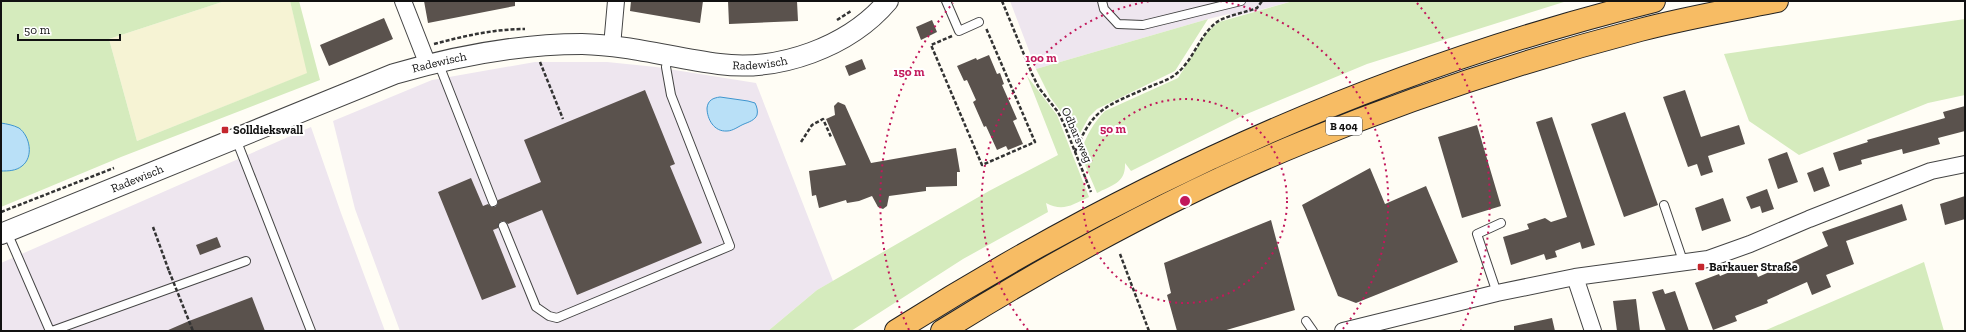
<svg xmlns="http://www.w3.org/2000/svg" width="1966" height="332" viewBox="0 0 1966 332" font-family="'Zilla Slab',serif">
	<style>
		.industrial { fill: #eee6ef }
		.farmland { fill: #f6f3d4 }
		.green { fill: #d5ebbd }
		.water { fill: #b9e0f7; stroke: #3f96cf }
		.building { fill: #5a524d }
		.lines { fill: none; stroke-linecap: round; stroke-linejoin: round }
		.service-casing { stroke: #444; stroke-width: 10 }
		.minor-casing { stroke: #444; stroke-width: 18 }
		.tertiary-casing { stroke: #444; stroke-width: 22 }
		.trunk-casing { stroke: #222; stroke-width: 24 }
		.path { stroke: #333; stroke-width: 2.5; stroke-dasharray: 4 2; stroke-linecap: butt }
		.service { stroke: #fff; stroke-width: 8 }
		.minor { stroke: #fff; stroke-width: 16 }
		.tertiary { stroke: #fff; stroke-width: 20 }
		.trunk { stroke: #f7bc64; stroke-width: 22 }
		.path-bridge { stroke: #333; stroke-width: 2.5; stroke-dasharray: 4 2; stroke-linecap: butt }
		.ring { fill: none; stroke: #c2185b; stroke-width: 2; stroke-dasharray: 2 4 }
		.poi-dot { fill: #c4262e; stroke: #fff; stroke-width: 1.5 }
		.labels { text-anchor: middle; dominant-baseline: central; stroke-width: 4; stroke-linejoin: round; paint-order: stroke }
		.shield { fill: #fff; stroke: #585858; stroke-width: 1 }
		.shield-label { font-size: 11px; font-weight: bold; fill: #111 }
		.street-label { font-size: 12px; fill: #111; stroke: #fff }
		.poi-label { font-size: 12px; font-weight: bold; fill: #111; stroke: #fff; text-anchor: start }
		.centre { fill: #c2185b; stroke: #fff; stroke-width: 2 }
		.ring-label { font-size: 12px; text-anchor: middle; font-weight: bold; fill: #c2185b; stroke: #fff; stroke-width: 4; stroke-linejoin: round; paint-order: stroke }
	</style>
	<rect width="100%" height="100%" fill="#fffdf5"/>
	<!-- industrial -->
	<path class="industrial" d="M1010 1H1293L1230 18 1229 14 1208 19 1036 69Z
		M535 62H607L656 67 756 83 833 281 817 290 768 331H400L355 209 333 121 432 80Z
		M311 127 341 213 385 331H1V263Z"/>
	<!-- farmland -->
	<path class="farmland" d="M225 1H290L308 73 137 141 109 39Z"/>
	<!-- green -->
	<path class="green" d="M1 1H225L109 39 137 141 307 73 290 1H299L320 80 121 157 1 207V171L13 170 29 148C27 133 16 125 1 123Z
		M1293 1H1567L1367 64 1242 116 1131 171 1125 163C1126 183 1112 185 1097 193L1080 153C1086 137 1093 123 1105 111L1178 78 1207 32 1219 22Z
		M1208 19 1175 71 1097 109 1089 117 1074 144 1064 116 1050 97 1036 69Z
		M1965 19V95L1928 103 1799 155 1749 121 1724 54Z
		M1027 76 1057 115 1089 197C1072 205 1063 212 1046 203L1048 212 963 259 851 331H768L817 290 989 191 1058 155Z
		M1924 262 1944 331H1764Z"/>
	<!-- water -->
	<path class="water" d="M720 97 748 101 755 103C757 107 758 111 757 115 755 120 749 122 744 124 739 126 733 131 727 131 714 132 707 119 707 108 708 100 713 98 720 97Z
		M1 123C7 124 13 125 19 128 30 136 34 157 22 166 16 171 8 171 1 171Z"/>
	<!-- building -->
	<path class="building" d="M424 1H515V6L428 23Z
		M631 1H703L700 23 630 11Z
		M728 1H797L798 21 729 24Z
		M384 18 393 39 329 66 320 45Z
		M932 20 937 32 921 40 916 27Z
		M989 55 997 74 1000 73 1004 84 1002 85 1017 119 1013 121 1023 144 1008 150 1006 146 997 150 986 126 984 127 973 102 976 100 967 80 964 81 957 66 976 58 977 60Z
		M862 59 866 69 849 76 845 66Z
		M645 90 675 164 670 166 702 243 577 295 542 210 508 224 504 221H501L498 228 493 230 516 287 482 300 438 192 471 178 483 206 488 204 492 207H495L498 203V200L541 182 524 140Z
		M1685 90 1701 137 1739 125 1745 144 1708 156 1713 172 1701 176 1697 164 1688 167 1663 97Z
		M838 102 845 105 871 163 956 148 960 172H957V186L926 187V191L889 196 887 206 883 209 878 207 872 196 859 201 847 203 846 200 819 208 816 195 812 196 809 171 846 165 826 119 835 115 834 106Z
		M1965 106V131L1938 138 1940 144 1903 154 1902 149 1861 160 1862 164 1839 171 1833 153 1868 142 1867 140 1945 118 1943 112Z
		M1625 112 1658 205 1624 217 1591 124Z
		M1552 117 1595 245 1582 249 1580 242 1555 251 1557 257 1546 260 1544 254 1511 265 1503 237 1529 229 1527 224 1545 218 1551 222 1567 217 1536 122Z
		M1477 125 1501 206 1462 218 1438 137Z
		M1787 152 1798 182 1778 189 1768 159Z
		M1823 167 1830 186 1814 192 1807 173Z
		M1370 168 1385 204 1426 186 1458 262 1356 303 1338 296 1302 205Z
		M1767 189 1774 209 1762 213 1760 206 1751 209 1746 197Z
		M1965 196V219L1945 225 1940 204Z
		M1723 198 1731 221 1702 231 1695 208Z
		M1902 204 1907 220 1846 241 1854 264 1826 275 1831 287 1812 295 1807 282 1767 300 1768 303 1735 316 1737 321 1713 330 1695 283 1719 274 1720 276 1752 263 1758 277 1828 246 1822 232Z
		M1271 220 1295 310 1223 331H1177L1167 295 1171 293 1164 263Z
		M217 237 221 247 200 255 196 245Z
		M1663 289 1665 294 1675 291 1689 331H1666L1652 292Z
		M252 297 265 331H166L189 321Z
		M1636 299 1640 331H1617L1613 301Z
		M1552 318 1555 331H1514V326Z"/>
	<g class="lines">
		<defs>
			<path id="service" d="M946 1 959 31 979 22
				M1102 1 1104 9 1118 24 1143 25 1241 1
				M438 62 493 202
				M236 139 311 331
				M1664 205 1684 264
				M503 226 536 307 549 316 557 318 730 246 671 95 666 67 668 55
				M7 232 50 331
				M1497 293 1477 234 1501 223
				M1306 321 1313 331
				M52 331 246 261"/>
			<path id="minor" d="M403 1 428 65
				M612 46 616 1
				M1575 277 1593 331
				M1343 331 1497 293 1575 277 1708 259 1750 244 1809 219 1931 171 1965 164"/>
			<g id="tertiary">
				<path id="s1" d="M1 234 394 74C456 56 517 44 582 44 628 45 673 58 719 64 779 72 849 47 888 1"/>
			</g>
			<path id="trunk" d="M896 331C1131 182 1383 68 1654 1
				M942 331C1058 259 1178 193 1304 142 1413 97 1526 60 1640 30 1685 18 1731 10 1777 1"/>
		</defs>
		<!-- service casing -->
		<use href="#service" class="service-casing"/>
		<!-- minor casing -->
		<use href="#minor" class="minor-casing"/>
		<!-- tertiary casing -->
		<use href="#tertiary" class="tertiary-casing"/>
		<!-- trunk casing -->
		<use href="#trunk" class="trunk-casing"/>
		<!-- path -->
		<path class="path" d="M1002 1 1032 74 1039 88 1058 112 1064 124 1091 192
			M837 20 851 11
			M952 36 931 45 982 165 1035 142 986 28
			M434 44C464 36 494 29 525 29
			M540 62 563 119
			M801 142 812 125 823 119 831 137
			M1075 152C1093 107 1107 106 1149 87 1158 83 1169 80 1176 74 1194 60 1199 35 1217 22 1225 16 1247 12 1257 8L1262 1
			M1 212 114 168
			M153 227 169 271
			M1120 254 1149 331
			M189 321 193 331"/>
		<!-- service -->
		<use href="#service" class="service"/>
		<!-- minor -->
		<use href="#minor" class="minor"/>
		<!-- tertiary -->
		<use href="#tertiary" class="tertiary"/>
		<!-- trunk -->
		<use href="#trunk" class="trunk"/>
		<!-- path-bridge -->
		<path class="path-bridge" d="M169 271 189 321"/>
	</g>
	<!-- distance rings -->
	<g class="ring">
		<circle cx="1185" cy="201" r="102"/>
		<path d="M1028 330A203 203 0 0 1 1150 1M1220 1A203 203 0 0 1 1342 330"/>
		<path d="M909 330A305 305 0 0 1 953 3M1417 3A305 305 0 0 1 1461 330"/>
	</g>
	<!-- markers -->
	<g class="poi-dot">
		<rect x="221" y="126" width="8" height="8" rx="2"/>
		<rect x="1697" y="263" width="8" height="8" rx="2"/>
	</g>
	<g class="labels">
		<!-- shield labels -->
		<rect class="shield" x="1326" y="117" width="36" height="18" rx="3"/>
		<g class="shield-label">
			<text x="1344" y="126">B 404</text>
		</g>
		<!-- street labels -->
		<g class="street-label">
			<text stroke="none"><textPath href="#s1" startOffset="795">Radewisch</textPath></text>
			<text stroke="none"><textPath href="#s1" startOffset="471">Radewisch</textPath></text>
			<text transform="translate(1077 135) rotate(66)">Odbarsweg</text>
			<text stroke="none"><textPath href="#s1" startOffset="147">Radewisch</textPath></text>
		</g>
		<!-- poi labels -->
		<g class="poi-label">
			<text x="233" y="130">Solldiekswall</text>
			<text x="1709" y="267">Barkauer Straße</text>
		</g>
	</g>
	<circle cx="1185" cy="201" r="6" class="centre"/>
	<g class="ring-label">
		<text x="1041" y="62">100 m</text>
		<text x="909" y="76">150 m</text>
		<text x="1113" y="133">50 m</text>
	</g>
	<!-- border -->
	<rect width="1966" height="332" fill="none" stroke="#111111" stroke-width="4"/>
	<!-- scale -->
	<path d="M18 34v6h102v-6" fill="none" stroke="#111111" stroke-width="2"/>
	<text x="24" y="34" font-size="12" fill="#111111" stroke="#ffffff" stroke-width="3" paint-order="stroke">50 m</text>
</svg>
